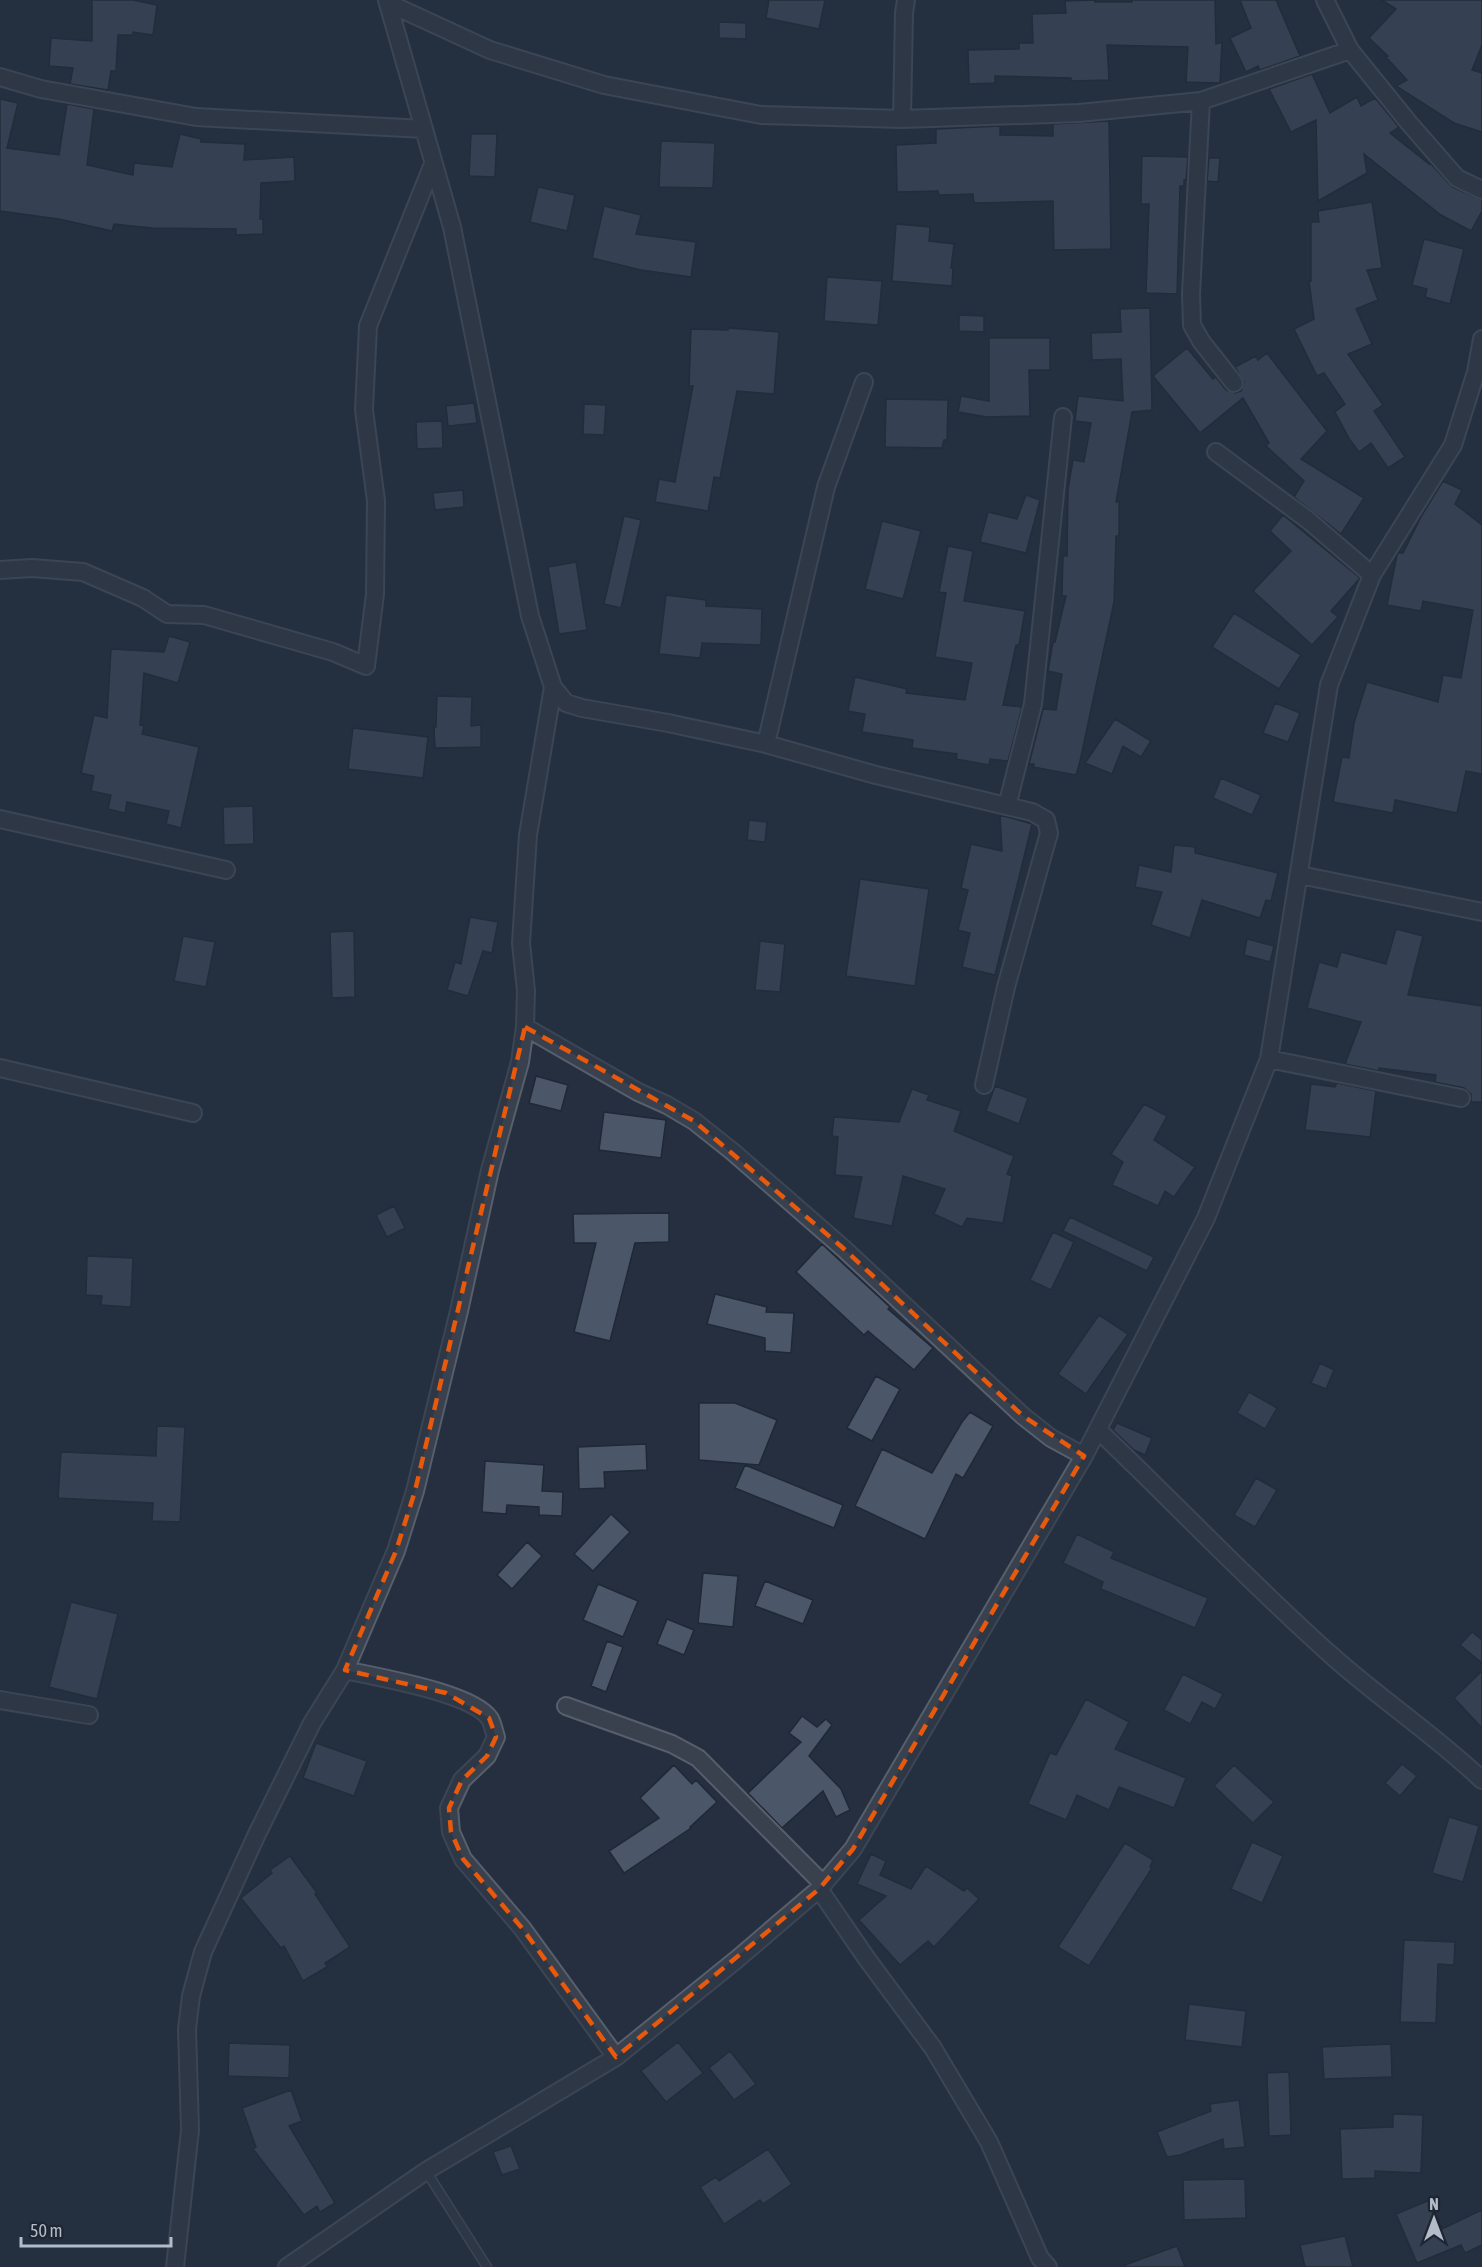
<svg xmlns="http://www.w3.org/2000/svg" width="1482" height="2267" viewBox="0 0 1482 2267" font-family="'Asap Condensed',sans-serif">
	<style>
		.building { fill: #4b5668; stroke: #202836; stroke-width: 1.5 }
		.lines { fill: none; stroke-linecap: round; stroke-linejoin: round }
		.lane-casing { stroke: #575f6c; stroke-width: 11 }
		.street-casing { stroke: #575f6c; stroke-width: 20 }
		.lane { stroke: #39414f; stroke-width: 8 }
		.street { stroke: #39414f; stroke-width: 16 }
		.marked { fill: none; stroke: #e8590c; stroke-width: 4.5; stroke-dasharray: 12 8; stroke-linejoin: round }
	</style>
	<rect width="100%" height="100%" fill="#252f3f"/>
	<!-- building -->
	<path class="building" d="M92 0H133L157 5 153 35 133 32V35H118L116 71H111L108 90 70 84 73 68 49 66 51 38 92 41Z
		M769 0H825L819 29 766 18Z
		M1095 0V2H1132V0H1215L1216 44 1222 42 1220 83 1186 82 1188 47 1107 45 1109 80 1071 81V78L995 76V83L969 84 968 50 1019 49V43H1033L1032 14 1066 13 1065 1Z
		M1240 0H1276L1300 56 1260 70 1258 66 1246 72 1230 38 1251 28Z
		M1382 0H1482V45L1472 70 1482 73V132L1454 123 1396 86 1407 80 1386 57 1388 56 1369 38 1396 9Z
		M719 22 746 23V39L719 38Z
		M1312 74 1330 113 1357 97 1361 106 1375 98 1399 127 1390 133 1429 164 1430 163 1452 187 1482 200V211L1471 231 1441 215 1364 154 1367 173 1318 201 1316 120 1291 132 1269 89Z
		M0 99 18 103 7 148 59 155 67 104 94 109 87 165 133 175 134 163 172 167 180 134 201 139V142L245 144 244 160 294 157 295 181 261 183 260 219H263V234L236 235V229L152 228 114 224 112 231 59 219 0 211Z
		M1109 121 1111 249 1054 250 1053 201 974 203 973 194 939 195 938 191 897 192 896 145 936 143V129L1000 126V135L1053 136V124Z
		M471 134H497L495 177 469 176Z
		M661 141 715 143 713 188 659 187Z
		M1142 156 1188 157 1186 180H1184V186H1180L1177 294 1146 293 1149 204H1141Z
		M1209 158H1220L1218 182 1207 181Z
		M538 187 575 195 567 231 530 222Z
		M1372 202 1382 268 1367 270 1378 300 1356 309 1372 344 1348 354 1383 405 1374 411 1405 457 1388 468 1371 443 1359 452 1350 440 1335 412 1345 404 1324 373 1317 376 1294 329 1314 319 1309 281H1311V222H1319L1318 211Z
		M604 206 641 215 636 234 696 242 691 277 641 270 592 258Z
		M896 224 930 227 929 241 954 244 951 268H953L952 286 892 281Z
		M1424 239 1464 249 1450 304 1425 297 1427 289 1412 285Z
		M827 277 882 281 878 325 824 321Z
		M1150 308 1152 410 1132 412 1116 502H1119V536H1116L1114 602 1080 761 1076 775 1033 767 1034 764H1029L1043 709 1056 710 1062 674 1048 671 1053 642H1055L1066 596H1062L1063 556H1067L1068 489 1073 460 1084 462 1091 423 1075 421 1078 396 1123 401 1121 359 1092 360 1091 333 1121 332 1120 309Z
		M959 315 984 316V332L959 331Z
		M728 328 779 332 774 394 737 391 720 478 714 477 708 511 655 502 659 479 675 482 693 386H689L691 329 728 330Z
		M989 338H1050V370H1029L1030 416 987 417 958 412 961 396 989 401Z
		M1187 348 1213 379 1216 377 1226 390 1235 393 1241 391 1244 382 1235 367 1256 356 1258 360 1267 353 1327 431 1301 459 1364 498 1341 534 1294 497 1304 481 1266 446 1269 443 1243 398 1200 433 1153 376Z
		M886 399 948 400 947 440H944L942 448 885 447Z
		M474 403 477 423 448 426 446 406Z
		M584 404 606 405 604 435 583 434Z
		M442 421 443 448 417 449 416 422Z
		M1443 481 1462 490 1455 504 1482 525V774L1466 771 1457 813 1395 800 1393 813 1333 802 1342 757 1349 758 1354 723 1367 682 1438 702 1443 675 1461 678 1473 610 1423 601 1421 611 1387 605 1397 555 1398 553H1403L1422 515Z
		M463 490 464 507 435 510 433 493Z
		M1026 495 1040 500 1026 553 980 542 988 512 1017 519Z
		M1283 515 1360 578 1331 611 1338 617 1312 645 1253 591 1291 551 1270 531Z
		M624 516 641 520 621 608 604 604Z
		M882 521 921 531 903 599 865 589Z
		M948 546 973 551 964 601 1025 611 1019 645H1016L1003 705 1022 707 1008 761 990 759 989 765 956 759 957 754 912 748 913 740 862 732 865 714 848 711 855 677 907 689 906 693 965 700 972 663 935 657 946 593 939 592Z
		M576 562 587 630 559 634 548 567Z
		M666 595 706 600V606L762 609 761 645 702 643 700 658 659 654Z
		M1234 613 1301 655 1279 689 1212 647Z
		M169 636 190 642 178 683 144 673 140 725 144 726 142 734 199 747 181 828 166 824 169 811 127 802 125 813 108 809 111 795 91 791 94 776 81 773 94 715 107 718 111 649 164 652Z
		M437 696 472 697 471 726 481 725V747L435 748 434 727H436Z
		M1275 703 1300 713 1288 742 1263 733Z
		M1115 719 1151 741 1141 757 1123 746 1112 774 1085 763Z
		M353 728 428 737 423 778 348 769Z
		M1221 778 1261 795 1252 815 1213 798Z
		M253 806 254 844 224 845 223 807Z
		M1000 815 1032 824 995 975 962 967 970 933 958 930 968 890 961 888 971 844 1002 851Z
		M749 820 767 822 765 842 747 840Z
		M1174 845 1195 847V853L1278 873 1271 901 1266 900 1260 918 1202 900 1190 938 1151 925 1162 892 1135 887 1139 865 1171 872Z
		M860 879 929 889 915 986 846 976Z
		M470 917 498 922 492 953 483 951 468 996 447 990 455 962 461 964Z
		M1396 929 1423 936 1408 995 1482 1006V1102H1471V1094L1464 1088 1435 1082 1436 1075 1379 1068V1071L1345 1064 1361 1022 1307 1008 1319 962 1337 967 1341 952 1386 964Z
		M354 931 355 997 332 998 330 932Z
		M183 936 215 942 206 987 174 981Z
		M1247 939 1274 946 1270 962 1244 955Z
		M760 941 785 944 780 992 755 990Z
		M536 1076 568 1085 561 1111 529 1103Z
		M1337 1083 1376 1091 1370 1137 1305 1130 1311 1084 1335 1087Z
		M995 1086 1028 1098 1019 1124 986 1111Z
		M912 1089 929 1095 927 1100 961 1111 954 1131 1014 1156 1007 1174 1012 1176 1003 1223 967 1218 962 1227 934 1214 945 1189 903 1176 892 1226 853 1218 862 1177 835 1175 838 1137 832 1136 834 1117 899 1122Z
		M1144 1104 1167 1116 1154 1140 1195 1167 1174 1197 1165 1191 1158 1206 1112 1185 1123 1162 1111 1154Z
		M604 1112 666 1120 661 1158 599 1150Z
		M394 1206 405 1228 387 1237 376 1215Z
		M669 1213V1242L635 1243 610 1341 574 1332 596 1243H574L573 1214Z
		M1070 1217 1154 1257 1147 1271 1063 1231Z
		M1053 1232 1074 1242 1051 1290 1030 1280Z
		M822 1244 890 1307 888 1309 933 1348 914 1370 868 1331 864 1335 796 1272Z
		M87 1256 133 1258 131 1307 101 1305 102 1296 86 1295Z
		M715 1294 767 1307 766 1312 794 1313 791 1353 765 1351V1338L707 1324Z
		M1099 1315 1128 1334 1086 1394 1058 1374Z
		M1320 1363 1334 1370 1326 1389 1311 1383Z
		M876 1376 900 1389 872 1441 847 1428Z
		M1249 1392 1277 1408 1265 1429 1237 1413Z
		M699 1403H735L777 1420 759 1465 699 1460Z
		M970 1412 993 1426 963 1478 956 1474 925 1539 855 1506 882 1449 932 1473 962 1422Z
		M1117 1423 1152 1438 1145 1455 1134 1450 1113 1430Z
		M157 1426 185 1427 180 1522 152 1521 153 1503 58 1498 61 1452 156 1456Z
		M646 1444 647 1470 604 1472 605 1488 579 1489 578 1447Z
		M485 1461 544 1465 542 1491 563 1492 562 1516 539 1515V1507L507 1505 506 1514 482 1512Z
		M745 1465 843 1505 834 1528 735 1488Z
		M1256 1478 1277 1490 1255 1527 1234 1515Z
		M611 1514 630 1532 593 1571 574 1554Z
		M1077 1534 1114 1552 1111 1558 1208 1598 1195 1628 1101 1589 1103 1582 1063 1563Z
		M527 1542 542 1556 512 1589 497 1575Z
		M703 1573 738 1576 733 1627 698 1623Z
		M765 1581 813 1600 803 1624 755 1606Z
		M598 1584 638 1601 623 1637 583 1620Z
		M71 1602 118 1614 97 1699 49 1687Z
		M667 1619 694 1630 684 1655 657 1644Z
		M1472 1632 1482 1640V1663L1460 1645Z
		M607 1641 623 1647 606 1692 591 1686Z
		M1482 1671V1728L1454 1698Z
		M1183 1674 1223 1694 1215 1709 1202 1702 1190 1724 1164 1710Z
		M1086 1699 1129 1722 1115 1749 1186 1778 1174 1808 1119 1787 1109 1810 1077 1795 1066 1820 1028 1804 1050 1753 1056 1755Z
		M802 1716 817 1727 826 1719 832 1725 809 1756 841 1789 850 1810 836 1817 823 1791 782 1828 748 1793 801 1742 789 1733Z
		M316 1743 367 1761 354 1796 303 1778Z
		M1402 1764 1417 1776 1400 1796 1385 1783Z
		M674 1765 692 1784 696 1780 717 1802 690 1827 691 1828 624 1873 609 1851 659 1818 640 1798Z
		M1234 1765 1274 1802 1253 1823 1214 1786Z
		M1449 1817 1479 1826 1463 1882 1432 1873Z
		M1252 1842 1283 1856 1262 1903 1231 1889Z
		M1125 1843 1153 1860 1150 1867 1152 1868 1089 1966 1058 1947Z
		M871 1854 886 1861 880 1875 911 1889 926 1866 964 1891 967 1888 979 1899 934 1947 928 1941 900 1965 859 1920 886 1896 857 1884Z
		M290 1856 317 1893 315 1894 350 1947 325 1963 327 1967 303 1981 284 1946 281 1948 241 1898 272 1873 270 1870Z
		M1404 1940 1455 1942 1454 1965 1438 1964 1436 2023 1400 2022Z
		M1189 2004 1246 2011 1242 2047 1185 2040Z
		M678 2042 703 2073 666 2102 641 2071Z
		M229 2043 290 2045 289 2078 228 2076Z
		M1391 2044 1392 2077 1324 2079 1322 2047Z
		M730 2051 756 2084 734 2100 709 2068Z
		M1289 2072 1291 2135 1269 2136 1267 2073Z
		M291 2090 302 2121 289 2126 335 2203 320 2212 317 2206 304 2215 253 2149 256 2147 242 2108Z
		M1239 2100 1245 2147 1224 2149 1223 2139 1180 2155 1167 2157 1157 2132 1211 2111 1210 2104Z
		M1393 2114 1423 2115 1421 2173 1375 2171V2178L1342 2179 1340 2129 1393 2127Z
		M511 2146 520 2169 502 2175 493 2152Z
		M768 2149 792 2184 763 2204 760 2200 724 2224 700 2187 716 2177 719 2181Z
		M1245 2179 1246 2218 1184 2220 1183 2180Z
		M1430 2200 1442 2229 1482 2210V2245L1465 2253 1461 2245 1417 2263 1396 2214Z
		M1345 2236 1353 2267H1305L1300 2245Z
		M1177 2246 1185 2267H1126L1125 2265Z"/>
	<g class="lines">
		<defs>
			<path id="lane" d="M426 2171 487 2267"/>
			<path id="street" d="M387 0 452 227 530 616 553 687 566 703 582 708 668 723 766 744 876 775 1032 812 1046 820 1049 833 1006 987 984 1085
				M1325 0 1350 50 1409 123 1457 178 1482 190
				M388 3 490 50 604 85 761 115 902 119 1079 113 1201 101 1350 50
				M0 77 41 89 196 117 424 129
				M1201 101 1191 294 1192 325 1201 341 1234 383
				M902 119 904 13 906 0
				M1216 452 1308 520 1372 575
				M0 570 32 568 83 572 143 598 167 614 204 615 333 652 366 666 375 594 376 501 364 410 368 326 433 164
				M766 744 826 487 864 382
				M1007 806 1033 704 1063 417
				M0 819 226 870
				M1300 875 1482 912
				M525 1027 638 1092 667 1105 694 1121 733 1152 843 1248 1023 1416 1051 1438 1084 1456
				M1269 1059 1461 1098
				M0 1068 193 1113
				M1098 1430C1176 1504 1250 1583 1331 1655 1380 1699 1435 1735 1482 1780
				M345 1670C376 1677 474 1693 490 1719 493 1724 494 1732 496 1737L487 1756 462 1780 449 1808 451 1832 463 1859 522 1928 616 2057
				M0 1700 89 1715
				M566 1706 672 1744 698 1758 823 1884
				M819 1889 867 1959 933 2048 989 2142 1040 2258 1048 2267
				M175 2267 190 2130 187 2029 191 1996 203 1952 257 1834 312 1723 345 1670 396 1551 415 1491 459 1311 490 1170 520 1062 525 1027 526 991 521 943 528 835 553 687
				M287 2267 426 2171 616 2057 736 1960 819 1889 853 1849 1084 1456 1206 1218 1269 1059 1329 685 1372 575 1453 445 1476 372 1482 339"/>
		</defs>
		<!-- lane casing -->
		<use href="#lane" class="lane-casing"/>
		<!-- street casing -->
		<use href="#street" class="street-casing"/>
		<!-- lane -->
		<use href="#lane" class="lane"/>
		<!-- street -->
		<use href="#street" class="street"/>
	</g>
	<!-- marked area -->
	<path d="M0 0H1482V2267H0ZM525 1027 694 1121 843 1248 1023 1416 1084 1456 853 1849 819 1889 616 2057 522 1928 463 1859 451 1832 449 1808 462 1780 487 1756 496 1737 489 1718 446 1693 345 1670 396 1551 415 1491Z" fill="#252f3f" fill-opacity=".55" fill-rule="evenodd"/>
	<path class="marked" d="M525 1027 694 1121 843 1248 1023 1416 1084 1456 853 1849 819 1889 616 2057 522 1928 463 1859 451 1832 449 1808 462 1780 487 1756 496 1737 489 1718 446 1693 345 1670 396 1551 415 1491Z"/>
	<!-- north arrow -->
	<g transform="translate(1434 2219)" stroke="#1e2634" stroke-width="4.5" paint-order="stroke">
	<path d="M0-4.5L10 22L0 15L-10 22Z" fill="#b5bcc9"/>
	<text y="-9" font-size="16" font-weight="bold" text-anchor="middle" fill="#b5bcc9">N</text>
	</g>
	<!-- scale -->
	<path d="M21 2237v9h150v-9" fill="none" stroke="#b5bcc9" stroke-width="3"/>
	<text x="30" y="2237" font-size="18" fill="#b5bcc9" stroke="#1e2634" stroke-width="4.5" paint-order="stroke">50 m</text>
</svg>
